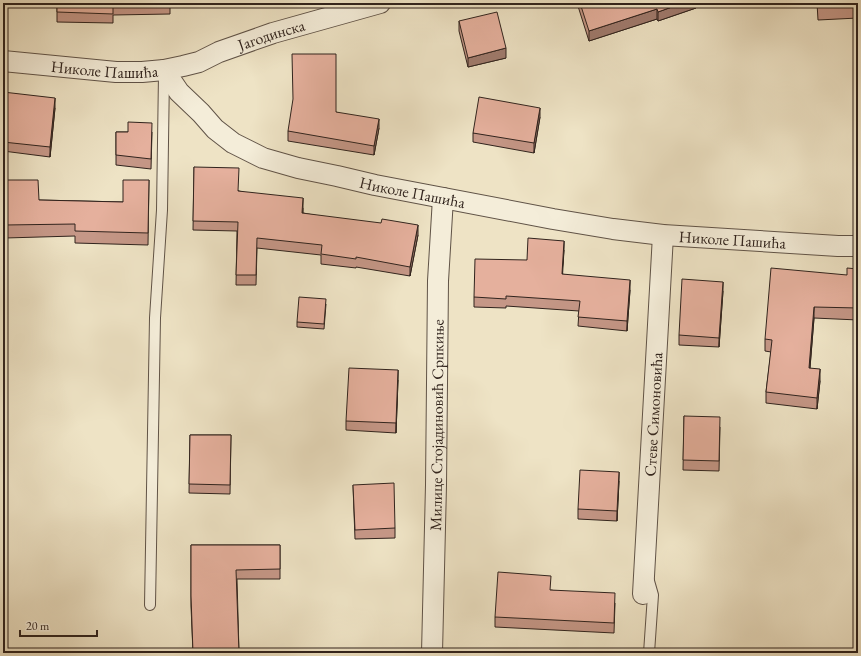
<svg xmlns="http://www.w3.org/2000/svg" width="861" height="656" viewBox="0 0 861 656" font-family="'EB Garamond',serif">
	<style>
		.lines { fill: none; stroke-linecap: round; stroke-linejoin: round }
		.service-casing { stroke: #605347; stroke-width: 12 }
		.minor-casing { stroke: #605347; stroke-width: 22 }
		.service { stroke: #f4edd9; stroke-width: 10 }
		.minor { stroke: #f4edd9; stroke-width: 20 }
		.wall { fill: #c59787; stroke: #30231d }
		.shaded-wall { fill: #a07b6e; stroke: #30231d }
		.building { fill: #e5b09d; stroke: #30231d }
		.labels { text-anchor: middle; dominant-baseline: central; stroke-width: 3; stroke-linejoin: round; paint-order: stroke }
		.street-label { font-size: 16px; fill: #30231d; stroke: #f4edd9 }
	</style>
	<rect width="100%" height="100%" fill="#eee3c5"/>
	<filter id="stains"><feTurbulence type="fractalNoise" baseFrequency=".005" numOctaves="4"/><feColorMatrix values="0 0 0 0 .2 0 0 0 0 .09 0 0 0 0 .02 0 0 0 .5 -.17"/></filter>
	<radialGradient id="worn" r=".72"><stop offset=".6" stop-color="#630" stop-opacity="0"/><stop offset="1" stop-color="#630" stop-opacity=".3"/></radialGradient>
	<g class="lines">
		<defs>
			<path id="service" d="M150 605 155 318 162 210 164 74
				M649 653 653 595 649 581"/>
			<g id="minor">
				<path id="s1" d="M3 61 116 72H142L164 70 183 66 199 62 219 52 273 33 380 3"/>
				<path id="s2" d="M164 70 179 92 201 113 215 129 233 143 263 158 298 168 337 176 375 185 553 219 613 229 663 235 838 246H858"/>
				<path id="s3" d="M643 594 663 235"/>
				<path id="s4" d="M432 653 436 485 438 281 443 198"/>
			</g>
		</defs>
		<!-- service casing -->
		<use href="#service" class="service-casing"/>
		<!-- minor casing -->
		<use href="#minor" class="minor-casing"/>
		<!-- service -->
		<use href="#service" class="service"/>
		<!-- minor -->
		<use href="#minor" class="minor"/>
	</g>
	<!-- wall -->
	<path class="wall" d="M57 3H170V14L113 15V23L57 22Z
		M577 3H696V8L658 21 657 19 589 41Z
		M817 3H858V18L818 20Z
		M459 21 506 58 468 67 459 31Z
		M3 92 55 108 50 157 3 151Z
		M336 112 379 128 374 155 288 141V131Z
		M540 117 534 153 473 142V133Z
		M116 132H152L151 169 116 165Z
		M194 167 239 191 303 208V213L418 235 410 276 356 267V268L321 264V255L257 248 256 285H236L237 231 193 230Z
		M5 180 39 200 123 202 149 180 148 245 75 243V236L5 238Z
		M564 250 562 274 630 290 627 331 578 326 579 311 506 306V308L474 307V297L527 260Z
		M858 269V320L814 318 810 368 820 381 817 409 766 403V392L771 352 765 351V339L847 275Z
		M723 291 719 347 679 345V335Z
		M326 304 324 329 297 327V322Z
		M398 380 396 433 346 430V421Z
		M684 416 720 427 719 471 683 470Z
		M190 435H231L230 494 189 493Z
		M619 481 617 521 578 519V509Z
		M353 485 395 528V538L355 539Z
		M191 545H280V579H237L239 653H193L191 606Z
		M551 590 615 603 614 633 495 627V617Z"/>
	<!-- shaded-wall -->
	<path class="shaded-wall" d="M683 3H696V8L658 21V12Z
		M657 9V19L589 41V31Z
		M506 48V58L468 67V58Z
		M55 98V108L50 157V147Z
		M540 108V117L534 153V143Z
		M379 119V128L374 155V146Z
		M303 198V208L302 222V213Z
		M418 225V235L410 276V267Z
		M564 241V250L562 284V274Z
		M630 280V290L627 331V321Z
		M723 282V291L719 347V338Z
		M814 307V318L809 379V368Z
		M820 369V381L817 409V398Z
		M398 370V380L396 433V423Z
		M619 472V481L617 521V511Z"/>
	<!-- building -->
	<path class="building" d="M57 3H170V4L113 6V14L57 12Z
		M580 3H683L658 12 657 9 589 31Z
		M818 3H858V5L818 7Z
		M497 12 506 48 468 58 459 21Z
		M292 54H336V112L379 119 374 146 288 131 293 99Z
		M3 92 55 98 50 147 3 142Z
		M479 97 540 108 534 143 473 133Z
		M128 122 152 123 151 159 116 155V132H128Z
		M194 167 239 168 238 191 303 198 302 213 381 223 382 219 418 225 410 267 356 257V259L321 254 322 245 257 238 256 275H236L238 222 193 221Z
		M5 180H38L39 200 123 202V180H149L148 233 75 231V224L5 225Z
		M528 238 564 241 562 274 630 280 627 321 578 317 580 301 506 296V299L474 297 475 259 527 260Z
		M771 268 847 275V268L858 269V308L814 307 809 368 820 369 817 398 766 392 772 340 765 339Z
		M682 279 723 282 719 338 679 335Z
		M299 297 326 299 324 324 297 322Z
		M349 368 398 370 396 423 346 421Z
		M684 416 720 417 719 461 683 460Z
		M190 435H231L230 485 189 484Z
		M580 470 619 472 617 511 578 509Z
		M394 483 395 528 355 530 353 485Z
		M191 545H280V569L236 570 239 653H193L191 596Z
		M498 572 551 576 550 590 615 593 614 623 495 617Z"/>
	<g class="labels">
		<!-- street labels -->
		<g class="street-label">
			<text stroke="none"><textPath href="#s1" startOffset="275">Јагодинска</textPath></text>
			<text stroke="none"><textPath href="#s1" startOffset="102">Николе Пашића</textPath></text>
			<text stroke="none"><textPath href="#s2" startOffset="288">Николе Пашића</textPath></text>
			<text stroke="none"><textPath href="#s2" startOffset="612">Николе Пашића</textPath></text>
			<text stroke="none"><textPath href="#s3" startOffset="180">Стеве Симоновића</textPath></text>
			<text stroke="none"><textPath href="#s4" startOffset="228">Милице Стојадиновић Српкиње</textPath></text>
		</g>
	</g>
	<!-- margin -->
	<rect width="861" height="656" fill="none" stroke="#eee3c5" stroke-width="16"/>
	<rect x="4" y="4" width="853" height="648" fill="none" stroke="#30231d" stroke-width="2"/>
	<rect x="8" y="8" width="845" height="640" fill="none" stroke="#30231d"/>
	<!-- scale -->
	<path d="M20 630v6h77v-6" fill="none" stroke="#30231d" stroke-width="2"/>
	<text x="26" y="630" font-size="12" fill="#30231d" stroke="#f4edd9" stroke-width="3" paint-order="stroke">20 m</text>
	<rect width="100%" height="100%" filter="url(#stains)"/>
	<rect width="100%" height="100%" fill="url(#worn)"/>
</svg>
